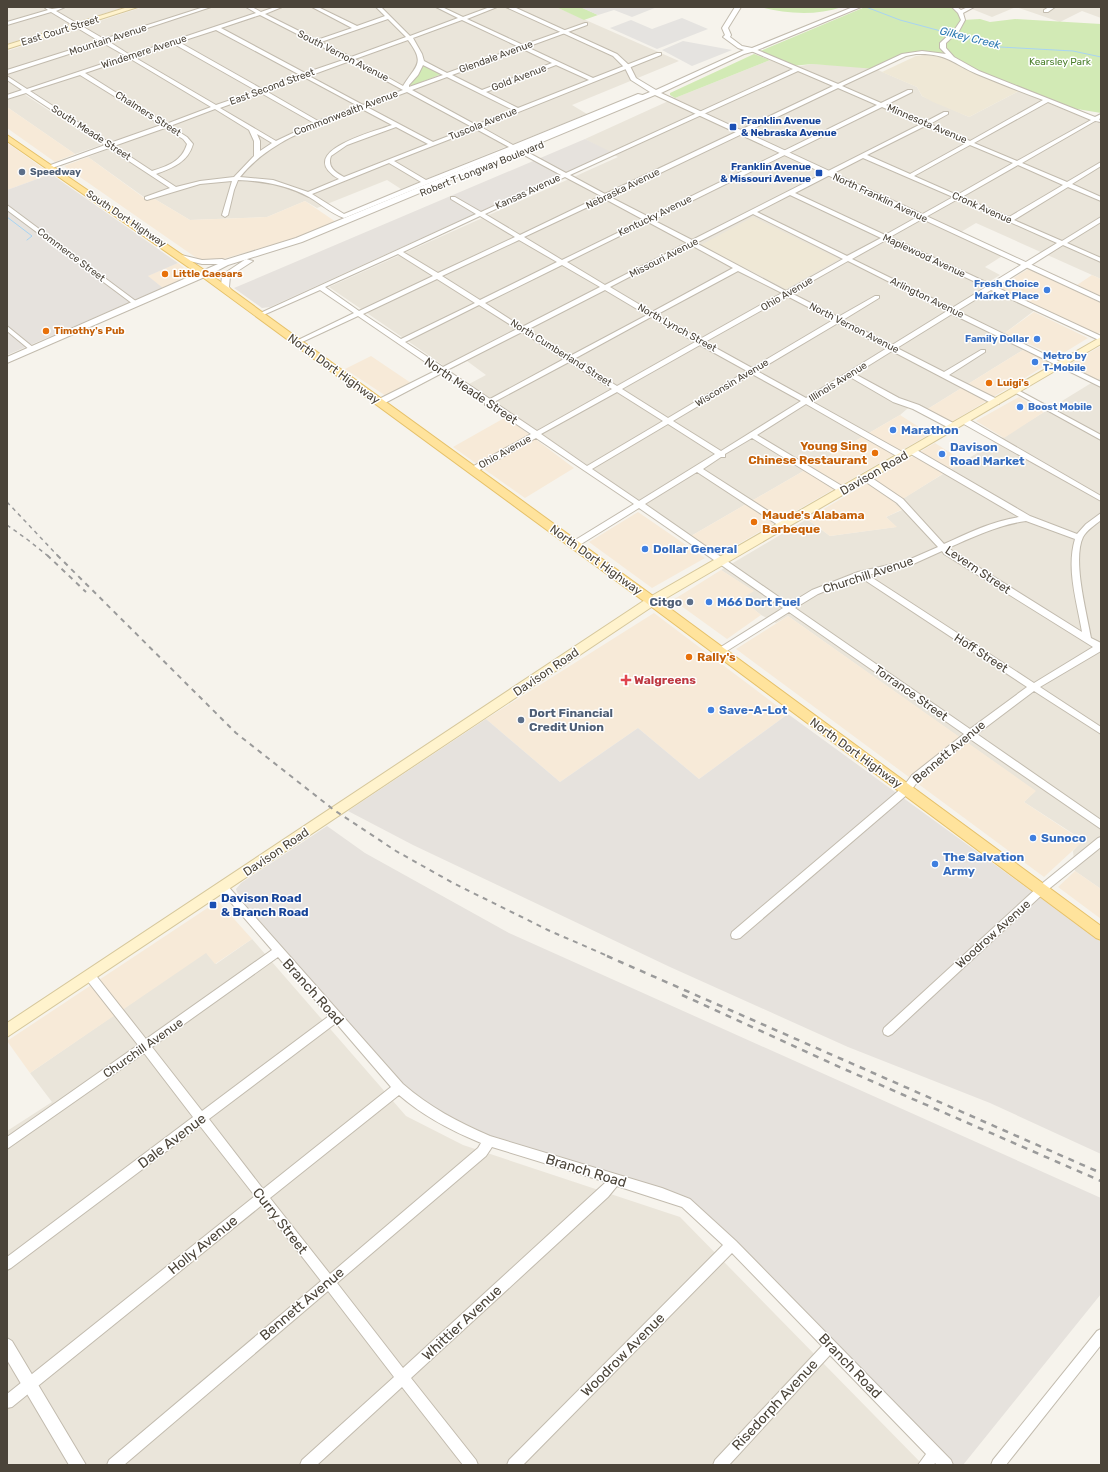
<svg xmlns="http://www.w3.org/2000/svg" width="1108" height="1472" viewBox="0 0 1108 1472" font-family="Rubik,sans-serif">
	<style>
		.residential { fill: #eae5da }
		.commercial { fill: #f7ead8 }
		.industrial { fill: #e6e2dd }
		.education { fill: #efe8d6 }
		.green { fill: #d2eab5 }
		.parking { fill: #e5e3e0 }
		.lines { fill: none; stroke-linecap: round; stroke-linejoin: round }
		.stream { stroke: #a9d4f2; stroke-width: 1 }
		.minor-casing { stroke: #c2bbae; stroke-width: 2 }
		.tertiary-casing { stroke: #c2bbae; stroke-width: 2 }
		.secondary-casing { stroke: #d6c79b; stroke-width: 2 }
		.primary-casing { stroke: #e6c16a; stroke-width: 2 }
		.minor { fill: #fff; fill-rule: evenodd }
		.tertiary { fill: #fff; fill-rule: evenodd }
		.secondary { fill: #fff3cd; fill-rule: evenodd }
		.primary { fill: #ffe39c; fill-rule: evenodd }
		.rail-far2 { stroke: #9a9a9a; stroke-width: 1.5; stroke-dasharray: 4 4; stroke-linecap: butt }
		.rail-far1 { stroke: #9a9a9a; stroke-width: 2; stroke-dasharray: 5 5; stroke-linecap: butt }
		.rail { stroke: #9a9a9a; stroke-width: 2.5; stroke-dasharray: 6 6; stroke-linecap: butt }
		.transit-dot { fill: #1a4fb4; stroke: #fff; stroke-width: 1.5 }
		.service-dot { fill: #5c6f8a; stroke: #fff; stroke-width: 1.5 }
		.food-dot { fill: #e8710a; stroke: #fff; stroke-width: 1.5 }
		.shop-dot { fill: #3f7fe0; stroke: #fff; stroke-width: 1.5 }
		.health-dot { fill: #e0444e; stroke: #fff; stroke-width: 1.5 }
		.labels { text-anchor: middle; dominant-baseline: central; stroke-width: 3; stroke-linejoin: round; paint-order: stroke }
		.far-street-label { font-size: 10px; fill: #4b4439; stroke: #fff }
		.far-park-label { font-size: 10px; fill: #4a7f2a; stroke: #fff }
		.far-transit-label { font-size: 10px; font-weight: bold; fill: #164399; stroke: #fff; text-anchor: start }
		.far-service-label { font-size: 10px; font-weight: bold; fill: #4e5e75; stroke: #fff; text-anchor: start }
		.far-food-label { font-size: 10px; font-weight: bold; fill: #c56008; stroke: #fff; text-anchor: start }
		.far-shop-label { font-size: 10px; font-weight: bold; fill: #366cbe; stroke: #fff; text-anchor: end }
		.far-water-label { font-size: 11px; font-style: italic; fill: #2e7ab2; stroke: #fff }
		.street-label { font-size: 12px; fill: #4b4439; stroke: #fff }
		.shop-label { font-size: 12px; font-weight: bold; fill: #366cbe; stroke: #fff; text-anchor: start }
		.food-label { font-size: 12px; font-weight: bold; fill: #c56008; stroke: #fff; text-anchor: start }
		.service-label { font-size: 12px; font-weight: bold; fill: #4e5e75; stroke: #fff; text-anchor: end }
		.health-label { font-size: 12px; font-weight: bold; fill: #be3a42; stroke: #fff; text-anchor: start }
		.transit-label { font-size: 12px; font-weight: bold; fill: #164399; stroke: #fff; text-anchor: start }
		.near-street-label { font-size: 14px; fill: #4b4439; stroke: #fff }
	</style>
	<rect width="100%" height="100%" fill="#f6f3ec"/>
	<!-- residential -->
	<path class="residential" d="M7 7H125L7 44Z
		M143 7H556L679 61 572 105 587 114 401 189 387 180 317 208 305 201 267 217 190 220 153 198 148 200 88 157 117 146 27 88 7 95V51Z
		M976 7H1101V18L1082 11 1060 22 1016 7 992 17 972 9Z
		M770 60 789 68 812 64 871 67 917 87 922 96 969 117 1019 91 1097 123 1101 121V279L976 223 961 232 1007 253 985 267 1000 275 987 283 1039 307 1006 332 1028 343 1023 350 926 410 914 403 900 415 691 536 469 384 486 375 467 361 450 370 329 287 618 157 585 139 675 98Z
		M24 94 101 145 75 154 7 107V100Z
		M1101 377V889L1075 871 1073 851 1083 840 1024 802 1035 791 788 616 776 623 761 615 741 599 753 591 721 570 807 519 830 536 896 527 886 517 902 510 894 504Z
		M252 939 406 1116 463 1145 680 1217 923 1465H7V1131L52 1102 30 1073 206 952 216 964Z"/>
	<!-- commercial -->
	<path class="commercial" d="M7 107 75 154 55 162 7 128Z
		M7 143 16 149 51 174 7 190Z
		M88 157 147 200 153 198 190 220 267 217 305 201 336 222 303 236 216 261 198 259 64 166Z
		M178 263 192 274 163 288 147 276Z
		M1028 269 1101 303V332L1097 334 997 288Z
		M1092 275 1101 279V296L1077 285Z
		M1034 312 1088 338 1057 357 1005 333Z
		M1101 346V377L1098 380 1068 365Z
		M1023 350 1051 362 950 423 926 410Z
		M371 356 411 383 386 396 345 369Z
		M1019 397 1044 412 1004 438 976 421Z
		M900 415 930 434 719 555 691 536Z
		M506 417 574 468 525 498 453 447Z
		M935 443 963 461 895 504 903 509 886 517 897 527 830 536 807 519Z
		M638 512 705 558 652 588 589 542Z
		M721 570 754 591 741 599 761 615 727 639 673 600Z
		M654 613 788 714 699 779 638 728 560 782 486 719Z
		M788 616 1036 791 1024 802 1083 841 1044 877 736 649Z
		M1075 871 1101 889V919L1058 887Z
		M218 901 252 939 215 964 206 953 30 1073 7 1041Z"/>
	<!-- industrial -->
	<path class="industrial" d="M585 139 611 152 270 307 262 308 234 288Z
		M51 174 178 263 148 276 163 288 7 355V190Z
		M788 714 1101 942V1154L990 1103 848 1047 670 967 413 845 348 811 486 719 560 782 638 728 699 779Z
		M327 826 365 853 509 933 1101 1198V1294L963 1465H952L828 1340 714 1220 695 1204 484 1134 458 1122 423 1101 404 1085 254 917 237 892 236 889 241 883Z"/>
	<!-- education -->
	<path class="education" d="M924 55 938 56 949 60 986 78 1019 91 969 117 933 102 922 96 917 87 882 72 916 56Z
		M753 217 839 259 786 289 701 245Z"/>
	<!-- green -->
	<path class="green" d="M556 7H585L583 8 598 15 584 20Z
		M760 7H842C816 16 786 14 760 7Z
		M865 7H953L963 20 980 19 990 22 1015 19 1101 24V113L1065 107 977 72 942 54 912 53 876 69 812 64 792 66 758 52Z
		M754 54 770 60 675 98 670 95V93Z
		M423 65 441 74 412 86 409 85Z"/>
	<!-- parking -->
	<path class="parking" d="M585 7 622 8 657 7 632 17 614 10 598 15 582 8Z
		M682 18 708 29 657 49 610 28 631 20 652 29Z
		M683 41 732 50 692 66 662 50Z"/>
	<g class="lines">
		<!-- stream -->
		<path class="stream" d="M866 7 900 20 1000 47 1073 51 1101 57
			M7 217 32 236 27 240"/>
		<defs>
			<path id="minor" d="M44 7 52 9 65 7 56 11 104 39 204 7H211L108 41 130 55 256 13 246 7H252L261 12 275 7H282L265 14 317 40 352 28 312 7H318L357 26 385 16 376 7H381L410 36 458 18 436 7H442L463 17 490 7H497L467 19 523 45 585 23H587V25L527 47 593 78 657 53H661V55L481 127 513 145 638 94 647 96V98L640 97 518 147 566 173 793 69 751 51V49H755L838 84 902 54 922 51 946 54 940 48V43L955 29 961 20 958 13 952 7H957L961 10 968 7H974L963 13 965 20 959 31 946 43V48L954 57 979 71 1095 117 1101 114V118L1099 119 1101 122 1095 121 1022 163 1067 182 1101 162V166L1072 184 1101 197V201L1068 187 1014 220 1062 241 1101 217V222L1067 243 1101 258V262L1063 245 996 287 1101 336V341L991 290 957 311 1101 382V387L952 314 897 348 944 372 981 350H985V352L949 375 999 400V404H993L892 351 855 374 899 398 919 405 957 425V429H951L913 409 893 402 850 377 811 401 906 454V458H900L806 404 757 435 847 489V493H841L752 438 725 454V457H721L703 469 787 523 788 525 787 527H781L697 472 645 504 789 604 812 590 858 572 906 561 938 547 897 503 863 480V476H869L903 499 944 544C968 533 992 521 1019 517L909 453V449H915L1030 516 1077 534 1086 524 1101 513V520C1095 525 1087 530 1083 537 1072 560 1087 613 1091 638L1101 643V651L1040 687 1101 727V734L1034 691 977 734 1101 820V829L970 739 918 781 909 793 740 938 736 939 732 938 731 935 732 932 903 787 912 775 964 734 789 612 722 654H716L715 652 716 650 783 608 639 508 578 546H572L571 544 572 542 634 504 536 438 476 472H470V468L531 434 488 405H485V403L442 373 383 404H377V400L437 370 358 316 300 343H296V341L354 313 320 290 261 316 259 317 256 315 476 214 451 199V197H455L481 212 561 175 513 149 344 218C332 214 321 204 309 197 287 185 263 181 238 180L234 190 228 215 225 217 222 215 232 181 200 184 147 200 145 199V197L170 188 109 148 52 168H48V166L105 145 26 93 7 99V95L22 90 7 80V76L27 89 126 56 103 43 7 74V70L99 41 51 12 7 25V22L48 10ZM260 15 346 59 305 73 221 28ZM388 19 406 37 351 57 321 42ZM462 20 519 47 447 73 424 61 422 54 413 38ZM216 30 300 75 262 89 179 42ZM408 40C426 64 416 65 403 86L355 59ZM174 44 257 91 216 105 134 57ZM523 49 552 63 482 90 452 75ZM916 54C947 53 952 63 977 74 999 83 1021 92 1043 100L970 141 930 124 948 114V112H944L925 122 886 105 912 92V90H908L881 103 842 86 906 56ZM129 58 211 107 166 124 85 73ZM350 61 352 62 403 90 363 105 309 76ZM423 65 443 75 409 87V85L418 75ZM556 65 589 80 518 108 486 92ZM798 71 833 86 605 194 570 175ZM80 75 161 125 110 143 30 91ZM304 77 358 106 318 121 266 91ZM447 77 513 110 476 125 412 90ZM838 88 877 105 649 217 610 197ZM407 92 472 127 433 142 367 107ZM261 93 314 123 276 141 220 108ZM1048 102 1091 120 1017 161 974 143ZM882 107 921 124 692 240 653 220ZM215 109 249 130 254 141V156L234 177 200 181 176 187 156 174C173 168 188 162 193 144L187 137 170 126ZM362 109 392 125C373 132 293 152 339 179L308 192 273 180 240 177C271 139 318 125 362 109ZM925 126 966 143 910 174 867 155ZM396 127 428 144 344 177C335 172 327 167 331 156L347 145ZM165 128 183 139 187 144C182 161 168 166 152 171L114 146ZM476 129 509 147 426 180 394 161ZM257 134 272 143 260 151V141ZM970 145 1013 163 957 195 914 176ZM863 158 953 197 885 235 795 193ZM389 163 421 182 344 214 312 194ZM1018 165 1063 185 1009 217 962 197ZM565 177 601 196 520 235 485 214ZM790 195 881 238 847 256 757 212ZM605 199 644 220 562 260 524 237ZM958 199 1057 243 990 284 890 237ZM753 214 843 259 786 291 696 243ZM480 216 515 237 438 273 403 252ZM648 222 687 243 605 285 567 262ZM519 240 557 262 480 300 442 276ZM886 240 986 287 952 308 852 259ZM691 245 733 268 652 312 610 287ZM398 254 433 276 359 311 325 287ZM848 261 947 311 892 345 843 320 879 298V296H875L838 317 791 293ZM562 265 600 287 522 327 485 303ZM738 271 782 293 700 339 656 315ZM437 279 475 303 401 339 363 314ZM605 290 647 315 570 356 527 330ZM787 296 833 320 752 368 705 342ZM479 305 517 329 443 367 405 342ZM651 317 695 342 617 386 574 359ZM838 323 887 348 806 398 757 371ZM522 332 564 359 490 399 447 370ZM700 345 747 371 668 418 622 389ZM569 362 612 389 537 431 494 402ZM752 374 801 401 721 451 673 421ZM617 392 663 421 587 466 541 434ZM668 424 715 454 639 501 592 469ZM1026 521 1075 539C1066 569 1077 602 1082 632L948 548C974 537 998 525 1026 521ZM942 551 944 554 1093 647 1034 683 868 575 911 565ZM860 577 1027 687 970 729 795 608 818 594Z
				M1049 7H1055L1048 12H1044V10Z
				M7 205 137 302V304H133L7 210Z
				M7 326 34 348V350H30L7 331Z
				M1016 389 1101 435V440L1014 392V390Z
				M962 419H968L1101 496V501L962 423Z
				M1101 837V847L1045 892 892 1034 888 1036 884 1034 883 1031 884 1028 1039 886 1098 838Z
				M223 883 226 884 403 1084C429 1107 458 1122 490 1136L662 1188 690 1199 736 1241 951 1460 953 1465H937L935 1463 934 1465H918L926 1454 830 1355 729 1465H713L715 1460 822 1346 732 1253 523 1465H507L509 1460 723 1245 682 1207 617 1186 608 1197 411 1378 476 1460 478 1465H463L402 1387 317 1465H300L302 1460 394 1377 328 1291 124 1465H107L109 1460 321 1281 262 1205 12 1407 7 1408V1394L255 1196 200 1126 11 1268 7 1270V1257L193 1117 144 1053 7 1149V1137L138 1045 86 979 85 976 86 973 90 971 94 973 146 1039 272 950 220 890 218 887 220 884ZM278 957 329 1016 202 1111 152 1047ZM336 1023 391 1087 263 1189 209 1119ZM399 1095C423 1116 452 1131 481 1143L478 1148 330 1274 270 1198ZM492 1147 606 1182 403 1368 337 1283 486 1156Z
				M1101 1329V1345L1006 1465H991L993 1460 1097 1331Z"/>
			<path id="tertiary" d="M506 7H514L617 54 630 66 636 78 656 90 744 50 738 48 723 37 725 35 722 28 735 7H741L728 28 731 35 730 37 742 46 752 48 853 7H861L755 51 744 54 661 93 1101 297V302L655 95 302 242 228 265 207 276 7 363V357L218 264H202L177 258V254L202 260 222 259 225 260 296 238 650 92 631 80 625 68 613 56Z
				M246 259 253 261 230 276 229 287 233 292 226 294 221 287 222 275Z
				M7 1338 12 1341 86 1465H69L7 1360Z"/>
			<path id="secondary" d="M128 7H138L7 49V45Z
				M1101 337V344L656 604 7 1037V1023L648 598Z"/>
			<path id="primary" d="M7 135 207 272 649 593 1101 926V940L1096 938 641 599 201 276 7 141Z"/>
		</defs>
		<!-- minor casing -->
		<use href="#minor" class="minor-casing"/>
		<!-- tertiary casing -->
		<use href="#tertiary" class="tertiary-casing"/>
		<!-- secondary casing -->
		<use href="#secondary" class="secondary-casing"/>
		<!-- primary casing -->
		<use href="#primary" class="primary-casing"/>
		<!-- minor -->
		<use href="#minor" class="minor"/>
		<!-- tertiary -->
		<use href="#tertiary" class="tertiary"/>
		<!-- secondary -->
		<use href="#secondary" class="secondary"/>
		<!-- primary -->
		<use href="#primary" class="primary"/>
		<!-- rail-far2 -->
		<path class="rail-far2" d="M7 502 58 556
			M7 525 28 540 48 556"/>
		<!-- rail-far1 -->
		<path class="rail-far1" d="M47 555 86 592
			M57 555 236 733 334 810 396 851 453 883 550 931 610 957"/>
		<!-- rail -->
		<path class="rail" d="M607 956 1101 1173
			M682 995 844 1069 1101 1181"/>
	</g>
	<!-- markers -->
	<g class="transit-dot">
		<rect x="729" y="123" width="8" height="8" rx="2"/>
		<rect x="815" y="169" width="8" height="8" rx="2"/>
		<rect x="209" y="901" width="8" height="8" rx="2"/>
	</g>
	<g class="service-dot">
		<circle cx="22" cy="172" r="4"/>
		<circle cx="690" cy="602" r="4"/>
		<circle cx="521" cy="720" r="4"/>
	</g>
	<g class="food-dot">
		<circle cx="165" cy="274" r="4"/>
		<circle cx="46" cy="331" r="4"/>
		<circle cx="989" cy="383" r="4"/>
		<circle cx="875" cy="453" r="4"/>
		<circle cx="754" cy="522" r="4"/>
		<circle cx="689" cy="657" r="4"/>
	</g>
	<g class="shop-dot">
		<circle cx="1047" cy="290" r="4"/>
		<circle cx="1037" cy="339" r="4"/>
		<circle cx="1035" cy="362" r="4"/>
		<circle cx="1020" cy="407" r="4"/>
		<circle cx="893" cy="430" r="4"/>
		<circle cx="942" cy="454" r="4"/>
		<circle cx="645" cy="549" r="4"/>
		<circle cx="709" cy="602" r="4"/>
		<circle cx="711" cy="710" r="4"/>
		<circle cx="1033" cy="838" r="4"/>
		<circle cx="935" cy="864" r="4"/>
	</g>
	<path class="health-dot" d="M624 674h4v4h4v4h-4v4h-4v-4h-4v-4h4z"/>
	<g class="labels">
		<!-- far-street labels -->
		<g class="far-street-label">
			<text transform="translate(60 31) rotate(-17)">East Court Street</text>
			<text transform="translate(108 40) rotate(-18)">Mountain Avenue</text>
			<text transform="translate(144 52) rotate(-18)">Windemere Avenue</text>
			<text transform="translate(343 56) rotate(27)">South Vernon Avenue</text>
			<text transform="translate(496 57) rotate(-20)">Glendale Avenue</text>
			<text transform="translate(519 78) rotate(-21)">Gold Avenue</text>
			<text transform="translate(272 87) rotate(-20)">East Second Street</text>
			<text transform="translate(346 113) rotate(-21)">Commonwealth Avenue</text>
			<text transform="translate(148 114) rotate(32)">Chalmers Street</text>
			<text transform="translate(483 124) rotate(-22)">Tuscola Avenue</text>
			<text transform="translate(927 124) rotate(23)">Minnesota Avenue</text>
			<text transform="translate(91 133) rotate(33)">South Meade Street</text>
			<text transform="translate(482 169) rotate(-22)">Robert T Longway Boulevard</text>
			<text transform="translate(623 189) rotate(-26)">Nebraska Avenue</text>
			<text transform="translate(528 192) rotate(-25)">Kansas Avenue</text>
			<text transform="translate(880 198) rotate(25)">North Franklin Avenue</text>
			<text transform="translate(982 208) rotate(24)">Cronk Avenue</text>
			<text transform="translate(655 216) rotate(-26)">Kentucky Avenue</text>
			<text transform="translate(126 219) rotate(34)">South Dort Highway</text>
			<text transform="translate(71 255) rotate(37)">Commerce Street</text>
			<text transform="translate(924 256) rotate(25)">Maplewood Avenue</text>
			<text transform="translate(664 258) rotate(-27)">Missouri Avenue</text>
			<text transform="translate(787 294) rotate(-30)">Ohio Avenue</text>
			<text transform="translate(927 298) rotate(26)">Arlington Avenue</text>
			<text transform="translate(677 328) rotate(29)">North Lynch Street</text>
			<text transform="translate(854 328) rotate(27)">North Vernon Avenue</text>
			<text transform="translate(561 353) rotate(32)">North Cumberland Street</text>
			<text transform="translate(838 382) rotate(-32)">Illinois Avenue</text>
			<text transform="translate(732 383) rotate(-31)">Wisconsin Avenue</text>
			<text transform="translate(505 452) rotate(-29)">Ohio Avenue</text>
		</g>
		<!-- far-park labels -->
		<g class="far-park-label">
			<text x="1060" y="62">Kearsley Park</text>
		</g>
		<!-- far-transit labels -->
		<g class="far-transit-label">
			<text x="741" y="121">Franklin Avenue<tspan x="741" dy="12">&amp; Nebraska Avenue</tspan></text>
			<text x="811" y="167" text-anchor="end">Franklin Avenue<tspan x="811" dy="12">&amp; Missouri Avenue</tspan></text>
		</g>
		<!-- far-service labels -->
		<g class="far-service-label">
			<text x="30" y="172">Speedway</text>
		</g>
		<!-- far-food labels -->
		<g class="far-food-label">
			<text x="173" y="274">Little Caesars</text>
			<text x="54" y="331">Timothy's Pub</text>
			<text x="997" y="383">Luigi's</text>
		</g>
		<!-- far-shop labels -->
		<g class="far-shop-label">
			<text x="1039" y="284">Fresh Choice<tspan x="1039" dy="12">Market Place</tspan></text>
			<text x="1029" y="339">Family Dollar</text>
			<text x="1043" y="356" text-anchor="start">Metro by<tspan x="1043" dy="12">T-Mobile</tspan></text>
			<text x="1028" y="407" text-anchor="start">Boost Mobile</text>
		</g>
		<!-- far-water labels -->
		<g class="far-water-label">
			<text transform="translate(970 38) rotate(14)">Gilkey Creek</text>
		</g>
		<!-- street labels -->
		<g class="street-label">
			<text transform="translate(334 369) rotate(36)">North Dort Highway</text>
			<text transform="translate(471 391) rotate(34)">North Meade Street</text>
			<text transform="translate(874 473) rotate(-30)">Davison Road</text>
			<text transform="translate(596 560) rotate(36)">North Dort Highway</text>
			<text transform="translate(978 570) rotate(34)">Levern Street</text>
			<text transform="translate(868 575) rotate(-18)">Churchill Avenue</text>
			<text transform="translate(981 653) rotate(33)">Hoff Street</text>
			<text transform="translate(546 672) rotate(-34)">Davison Road</text>
			<text transform="translate(911 693) rotate(35)">Torrance Street</text>
			<text transform="translate(949 752) rotate(-40)">Bennett Avenue</text>
			<text transform="translate(856 753) rotate(36)">North Dort Highway</text>
			<text transform="translate(276 852) rotate(-34)">Davison Road</text>
			<text transform="translate(993 934) rotate(-42)">Woodrow Avenue</text>
			<text transform="translate(143 1048) rotate(-35)">Churchill Avenue</text>
		</g>
		<!-- shop labels -->
		<g class="shop-label">
			<text x="901" y="430">Marathon</text>
			<text x="950" y="447">Davison<tspan x="950" dy="14">Road Market</tspan></text>
			<text x="653" y="549">Dollar General</text>
			<text x="717" y="602">M66 Dort Fuel</text>
			<text x="719" y="710">Save-A-Lot</text>
			<text x="1041" y="838">Sunoco</text>
			<text x="943" y="857">The Salvation<tspan x="943" dy="14">Army</tspan></text>
		</g>
		<!-- food labels -->
		<g class="food-label">
			<text x="867" y="446" text-anchor="end">Young Sing<tspan x="867" dy="14">Chinese Restaurant</tspan></text>
			<text x="762" y="515">Maude's Alabama<tspan x="762" dy="14">Barbeque</tspan></text>
			<text x="697" y="657">Rally's</text>
		</g>
		<!-- service labels -->
		<g class="service-label">
			<text x="682" y="602">Citgo</text>
			<text x="529" y="713" text-anchor="start">Dort Financial<tspan x="529" dy="14">Credit Union</tspan></text>
		</g>
		<!-- health labels -->
		<g class="health-label">
			<text x="634" y="680">Walgreens</text>
		</g>
		<!-- transit labels -->
		<g class="transit-label">
			<text x="221" y="898">Davison Road<tspan x="221" dy="14">&amp; Branch Road</tspan></text>
		</g>
		<!-- near-street labels -->
		<g class="near-street-label">
			<text transform="translate(313 992) rotate(48)">Branch Road</text>
			<text transform="translate(172 1141) rotate(-37)">Dale Avenue</text>
			<text transform="translate(586 1171) rotate(17)">Branch Road</text>
			<text transform="translate(280 1221) rotate(52)">Curry Street</text>
			<text transform="translate(203 1245) rotate(-39)">Holly Avenue</text>
			<text transform="translate(302 1304) rotate(-40)">Bennett Avenue</text>
			<text transform="translate(462 1323) rotate(-43)">Whittier Avenue</text>
			<text transform="translate(623 1355) rotate(-45)">Woodrow Avenue</text>
			<text transform="translate(850 1366) rotate(46)">Branch Road</text>
			<text transform="translate(775 1405) rotate(-47)">Risedorph Avenue</text>
		</g>
	</g>
	<!-- border -->
	<rect width="1108" height="1472" fill="none" stroke="#4b4439" stroke-width="16"/>
</svg>
